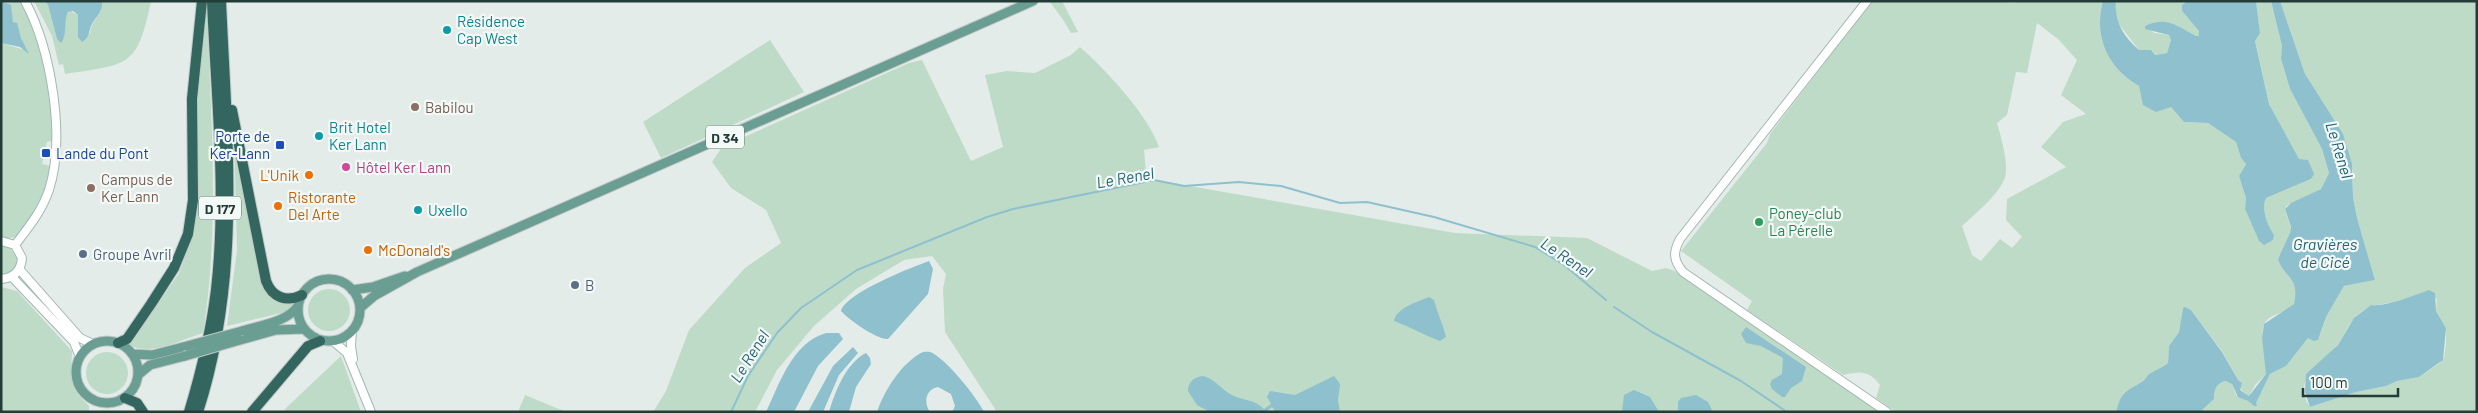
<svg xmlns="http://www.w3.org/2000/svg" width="2478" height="413" viewBox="0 0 2478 413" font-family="Barlow,sans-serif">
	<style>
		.green { fill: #bedbc7; fill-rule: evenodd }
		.water { fill: #8fc0cd }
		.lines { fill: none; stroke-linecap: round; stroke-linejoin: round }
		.stream { stroke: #8fc0cd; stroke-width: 2 }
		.secondary-casing { stroke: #a2b7b1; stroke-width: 10 }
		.primary-casing { stroke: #c2c8c7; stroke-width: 11 }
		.highway-casing { stroke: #c2c8c7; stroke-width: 12 }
		.secondary { stroke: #fff; stroke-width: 8 }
		.primary { stroke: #6b9e93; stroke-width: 9 }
		.highway { stroke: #32665e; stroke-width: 10 }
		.primary-bridge-casing { stroke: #c2c8c7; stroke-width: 11; stroke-linecap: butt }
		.primary-bridge { stroke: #6b9e93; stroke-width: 9 }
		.culture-dot { fill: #0f9aa8; stroke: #f3f9f6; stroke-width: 2 }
		.education-dot { fill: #8d6e63; stroke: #f3f9f6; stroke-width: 2 }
		.transit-dot { fill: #1a4fb4; stroke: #f3f9f6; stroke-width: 2 }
		.hotel-dot { fill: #d1479c; stroke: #f3f9f6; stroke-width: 2 }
		.food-dot { fill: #e8710a; stroke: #f3f9f6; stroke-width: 2 }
		.leisure-dot { fill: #2e9e5b; stroke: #f3f9f6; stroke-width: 2 }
		.service-dot { fill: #5c6f8a; stroke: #f3f9f6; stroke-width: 2 }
		.labels { text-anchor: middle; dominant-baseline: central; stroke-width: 4.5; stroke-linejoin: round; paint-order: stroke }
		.shield { fill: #f3f9f6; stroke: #627570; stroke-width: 1 }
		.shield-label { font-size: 14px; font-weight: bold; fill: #243c37 }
		.culture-label { font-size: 15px; fill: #0d838f; stroke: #f3f9f6; text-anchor: start }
		.education-label { font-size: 15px; fill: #785e54; stroke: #f3f9f6; text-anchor: start }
		.transit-label { font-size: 15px; fill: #164399; stroke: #f3f9f6; text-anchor: end }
		.hotel-label { font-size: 15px; fill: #b23c85; stroke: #f3f9f6; text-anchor: start }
		.food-label { font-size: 15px; fill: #c56008; stroke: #f3f9f6; text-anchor: start }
		.leisure-label { font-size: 15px; fill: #27864d; stroke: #f3f9f6; text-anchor: start }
		.service-label { font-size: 15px; fill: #4e5e75; stroke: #f3f9f6; text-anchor: start }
		.water-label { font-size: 16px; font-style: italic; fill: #226274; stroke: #f3f9f6 }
	</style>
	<rect width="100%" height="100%" fill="#e3ece8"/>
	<!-- green -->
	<path class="green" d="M5 1H22C42 46 54 91 52 141L47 142 42 164 51 166C47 194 34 215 16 237L1 239V43L25 50C22 39 19 33 14 23 10 14 12 9 5 1Z
		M34 1H45L48 5 57 39 67 14 70 11 78 15V37L90 33C91 20 103 15 102 1H151C137 68 129 64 65 74L63 64 59 65 52 36Z
		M1062 1 1078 32 1071 33 1064 21 1050 2Z
		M1872 1H1995L2014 3 2018 1H2103C2093 37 2108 68 2139 86L2141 94 2171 107 2184 122 2208 123 2236 142 2241 158 2246 164 2239 176 2246 198 2245 209 2259 241 2264 244 2274 235C2267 224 2261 211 2266 198L2311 179 2313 173 2308 161 2299 160 2269 104 2255 40 2260 33 2256 1H2271L2282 46 2281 59 2290 89 2322 149 2329 173 2321 189 2286 206C2284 214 2288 217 2290 225 2293 236 2283 250 2278 258 2288 272 2310 297 2286 310 2281 313 2270 316 2266 321 2257 334 2268 359 2266 374L2255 385 2249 396 2240 389 2242 383 2238 380 2222 351 2191 310 2183 308 2179 332 2169 346 2168 363 2123 395 2116 412H1896L1876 398 1880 385C1869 370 1860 371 1843 375L1747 310 1752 301 1681 251 1767 143 1770 134ZM2037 23 2058 39 2077 60 2061 95 2086 114 2063 122 2041 147 2066 167 2007 199 2006 220 2022 237 2012 248 2000 239 1981 261 1972 255 1962 226C1974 215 1998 195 2004 180 2010 167 2001 137 1997 123L2007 115 2016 72 2027 73Z
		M2116 1H2188L2182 11 2199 31 2200 36H2196C2178 27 2165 16 2145 26L2154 33 2169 35 2171 40 2167 53 2155 55 2152 51 2139 50 2115 19Z
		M2280 1H2477V412H2200L2214 399C2214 390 2216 383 2227 381L2232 384 2236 395 2248 401 2254 406 2270 374 2286 366 2308 338 2320 335 2326 317 2344 286 2375 280 2357 218 2353 197V171L2305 74ZM2424 292 2437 299 2436 311 2446 328V344L2444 358 2440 363 2419 377 2397 381 2386 386 2356 392 2310 407C2291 381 2321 364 2336 347 2343 339 2346 328 2353 320 2357 314 2365 310 2371 305 2379 306 2418 297 2424 292Z
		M207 13C211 120 220 227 203 333 183 339 149 357 130 345L179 273 194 232 197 186 196 93Z
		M770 40 804 92 661 158 643 122Z
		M1080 47C1105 69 1149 116 1159 147L1144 150 1147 183 1156 180 1455 233 1587 238 1652 271 1666 268 1675 271 1879 412H997L945 332 943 289 946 274 932 256 904 260 856 289 814 326 777 370 755 412H653L666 391 689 330 745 268 781 243 766 210 731 188 712 162 722 147 909 63 922 60 971 161 1003 147 985 75 1007 71 1035 73 1071 55Z
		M234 136 265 288 297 301 285 312 227 326 237 250Z
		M1 246 11 249 17 258 15 268 9 273 1 274Z
		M1 287 17 291 72 351C72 365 68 378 76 391 79 397 85 401 89 406V412H1Z
		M308 310a21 21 0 1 1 42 0a21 21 0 1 1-42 0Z
		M86 373a21 21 0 1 1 42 0a21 21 0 1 1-42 0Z
		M341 356 361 412H283L287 407Z
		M525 395 566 412H518Z"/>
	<!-- water -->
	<path class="water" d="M1 1 11 5 13 22 17 23 21 38 29 54 20 47 1 43Z
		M45 1H102C103 12 97 15 92 24 88 32 90 37 82 42L78 37V15L73 11 68 12C63 21 68 34 61 43L57 39 48 5Z
		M2103 1H2116C2114 21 2123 36 2139 50H2151L2155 55 2167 53 2171 40 2169 35 2145 29V26C2166 16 2177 26 2196 36H2199V31L2182 11V5L2188 1H2256L2260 33 2255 41 2269 104 2299 159 2308 160 2314 174 2311 179 2266 198C2261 210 2267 224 2274 235L2273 240 2264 245 2259 241 2245 209 2246 198 2239 176 2246 164 2241 158 2236 142 2208 123 2184 122 2171 107 2156 112 2143 105 2139 86C2108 68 2093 37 2103 1Z
		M2271 1H2280L2305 74 2343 134 2352 164 2353 197 2357 218 2375 280 2344 286 2326 317 2318 340 2314 341 2308 338 2286 366 2270 374 2256 403 2257 406H2254L2248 401 2238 397 2232 384 2226 381C2216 383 2214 390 2214 399L2200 412H2116C2122 390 2125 393 2143 381 2146 379 2147 375 2151 373 2157 369 2162 368 2168 363L2169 346 2179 332 2183 308 2185 307 2191 310 2222 352 2238 380 2242 383 2240 390 2249 396 2266 374 2262 338 2264 324 2294 304C2300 276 2285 279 2278 259L2290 233 2291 227 2285 209 2291 203 2321 189 2329 173 2322 149 2290 89 2281 59 2282 46Z
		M929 261 933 269 928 294 888 339C877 340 848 319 841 311 846 293 910 268 929 261Z
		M2429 290 2435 293 2436 311 2446 328 2443 360 2419 377 2397 381 2386 386 2356 392 2310 407 2305 392 2306 374 2338 345 2354 318 2371 305C2385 307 2416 295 2429 290Z
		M1429 297 1434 300C1436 308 1445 331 1446 337L1440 341C1424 335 1410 327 1394 321 1396 308 1417 302 1429 297Z
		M1746 327 1806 367 1802 381 1791 388 1785 397H1782L1772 389 1770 384 1772 380 1782 374 1783 358 1761 346 1746 343 1741 334Z
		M826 333H839L843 339 818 366 794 412H766C780 383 792 343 826 333Z
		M853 347 858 353 839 375 823 412H808L833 366Z
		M923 352C927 352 930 351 934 354 949 363 976 396 984 412H952L955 406 951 394 938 387C926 389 923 402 930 412H877C884 391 902 362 923 352Z
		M866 353 870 358 871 364 856 387 849 412H829C835 392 846 363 866 353Z
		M1203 376C1216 379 1221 390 1232 395 1244 401 1254 399 1264 409L1271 404 1267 397 1270 391 1295 395 1334 376 1340 384 1338 400 1340 412H1276L1272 407 1266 412 1208 411 1197 405 1188 391C1188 382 1194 377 1203 376Z
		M1634 390 1650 397 1659 412H1622L1624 395Z
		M1696 395 1708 402 1713 412H1678V402L1681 398Z"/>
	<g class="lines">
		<!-- stream -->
		<path class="stream" d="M1614 307 1652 332 1741 381 1787 412
			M731 412 748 376 777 333 801 308 857 270 987 217 1013 209 1154 180 1184 186 1239 182 1281 186 1340 203 1367 202 1434 217 1535 247 1564 265 1606 300"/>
		<defs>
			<path id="secondary" d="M1867 1 1680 239C1673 252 1673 260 1683 272L1887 412
				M1 241 15 245 22 258C21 271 14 278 1 279
				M15 245C28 228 42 211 49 190 66 137 51 49 25 1
				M20 270 80 338 93 344
				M12 277 74 342 80 357
				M352 331 351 346 353 359
				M333 341 347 353 371 412"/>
			<path id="primary" d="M298 310a31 31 0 1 1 62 0a31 31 0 1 1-62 0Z
				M352 290 373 287 405 276
				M360 308 374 296 417 272 1033 1
				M242 331C260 325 286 323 298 306
				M240 340 276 330 303 329
				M76 372a31 31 0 1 1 62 0a31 31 0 1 1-62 0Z
				M132 354 152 355 187 346
				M138 375 150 365 185 356"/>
			<path id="highway" d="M232 110 266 281C272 297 286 303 302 295
				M118 343 127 339 151 304 174 268 188 234 193 200 192 99 202 1
				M125 398 137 403 143 412
				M189 412C201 372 211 331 216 290 227 194 216 97 212 1
				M198 412C242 276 227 141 221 1
				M252 412 308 346 320 341"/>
		</defs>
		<!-- secondary casing -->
		<use href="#secondary" class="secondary-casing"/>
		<!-- primary casing -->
		<use href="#primary" class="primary-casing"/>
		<!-- highway casing -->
		<use href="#highway" class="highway-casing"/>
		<!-- secondary -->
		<use href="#secondary" class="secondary"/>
		<!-- primary -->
		<use href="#primary" class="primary"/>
		<!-- highway -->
		<use href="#highway" class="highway"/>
		<defs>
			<path id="primary-bridge" d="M187 346 242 331
				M185 356 240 340"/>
		</defs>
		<!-- primary-bridge casing -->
		<use href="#primary-bridge" class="primary-bridge-casing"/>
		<!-- primary-bridge -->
		<use href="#primary-bridge" class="primary-bridge"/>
	</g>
	<!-- markers -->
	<g class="culture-dot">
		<circle cx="447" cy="30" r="5"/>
		<circle cx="319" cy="136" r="5"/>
		<circle cx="418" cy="210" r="5"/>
	</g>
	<g class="education-dot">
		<circle cx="415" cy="107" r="5"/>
		<circle cx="91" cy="188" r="5"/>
	</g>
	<g class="transit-dot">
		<rect x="275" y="140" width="10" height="10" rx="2.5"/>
		<rect x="41" y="148" width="10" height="10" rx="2.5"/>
	</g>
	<circle class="hotel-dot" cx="346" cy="167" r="5"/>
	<g class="food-dot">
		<circle cx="309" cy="175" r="5"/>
		<circle cx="278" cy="206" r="5"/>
		<circle cx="368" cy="250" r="5"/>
	</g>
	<circle class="leisure-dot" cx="1759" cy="222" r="5"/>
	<g class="service-dot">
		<circle cx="83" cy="254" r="5"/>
		<circle cx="575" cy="285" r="5"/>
	</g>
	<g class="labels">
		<!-- shield labels -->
		<g class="shield">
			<rect x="706" y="125.5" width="38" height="23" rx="4"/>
			<rect x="199" y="196.5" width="42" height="23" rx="4"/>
		</g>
		<g class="shield-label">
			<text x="725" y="137">D 34</text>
			<text x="220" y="208">D 177</text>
		</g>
		<!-- culture labels -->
		<g class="culture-label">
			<text x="457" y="21">Résidence<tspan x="457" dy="17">Cap West</tspan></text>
			<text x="329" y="127">Brit Hotel<tspan x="329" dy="17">Ker Lann</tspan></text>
			<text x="428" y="210">Uxello</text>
		</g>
		<!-- education labels -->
		<g class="education-label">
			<text x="425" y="107">Babilou</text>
			<text x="101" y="179">Campus de<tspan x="101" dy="17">Ker Lann</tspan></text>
		</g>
		<!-- transit labels -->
		<g class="transit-label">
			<text x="270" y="136">Porte de<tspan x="270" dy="17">Ker-Lann</tspan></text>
			<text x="56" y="153" text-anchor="start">Lande du Pont</text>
		</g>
		<!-- hotel labels -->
		<g class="hotel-label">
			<text x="356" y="167">Hôtel Ker Lann</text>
		</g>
		<!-- food labels -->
		<g class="food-label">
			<text x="299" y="175" text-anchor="end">L'Unik</text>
			<text x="288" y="197">Ristorante<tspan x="288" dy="17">Del Arte</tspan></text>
			<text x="378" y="250">McDonald's</text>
		</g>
		<!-- leisure labels -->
		<g class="leisure-label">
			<text x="1769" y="213">Poney-club<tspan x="1769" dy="17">La Pérelle</tspan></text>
		</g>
		<!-- service labels -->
		<g class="service-label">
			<text x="93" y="254">Groupe Avril</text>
			<text x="585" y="285">B</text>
		</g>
		<!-- water labels -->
		<g class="water-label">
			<text transform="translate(2340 150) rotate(73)">Le Renel</text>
			<text transform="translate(1125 177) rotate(-10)">Le Renel</text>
			<text x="2325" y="243">Gravières<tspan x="2325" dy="18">de Cicé</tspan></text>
			<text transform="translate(1567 257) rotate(34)">Le Renel</text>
			<text transform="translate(749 356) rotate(-58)">Le Renel</text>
		</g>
	</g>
	<!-- border -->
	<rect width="2478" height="413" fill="none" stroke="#243c37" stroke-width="5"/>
	<!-- scale -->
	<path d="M2303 388v8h95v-8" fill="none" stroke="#243c37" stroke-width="2.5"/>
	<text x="2310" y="388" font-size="15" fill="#243c37" stroke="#f3f9f6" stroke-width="4" paint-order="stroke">100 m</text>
</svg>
